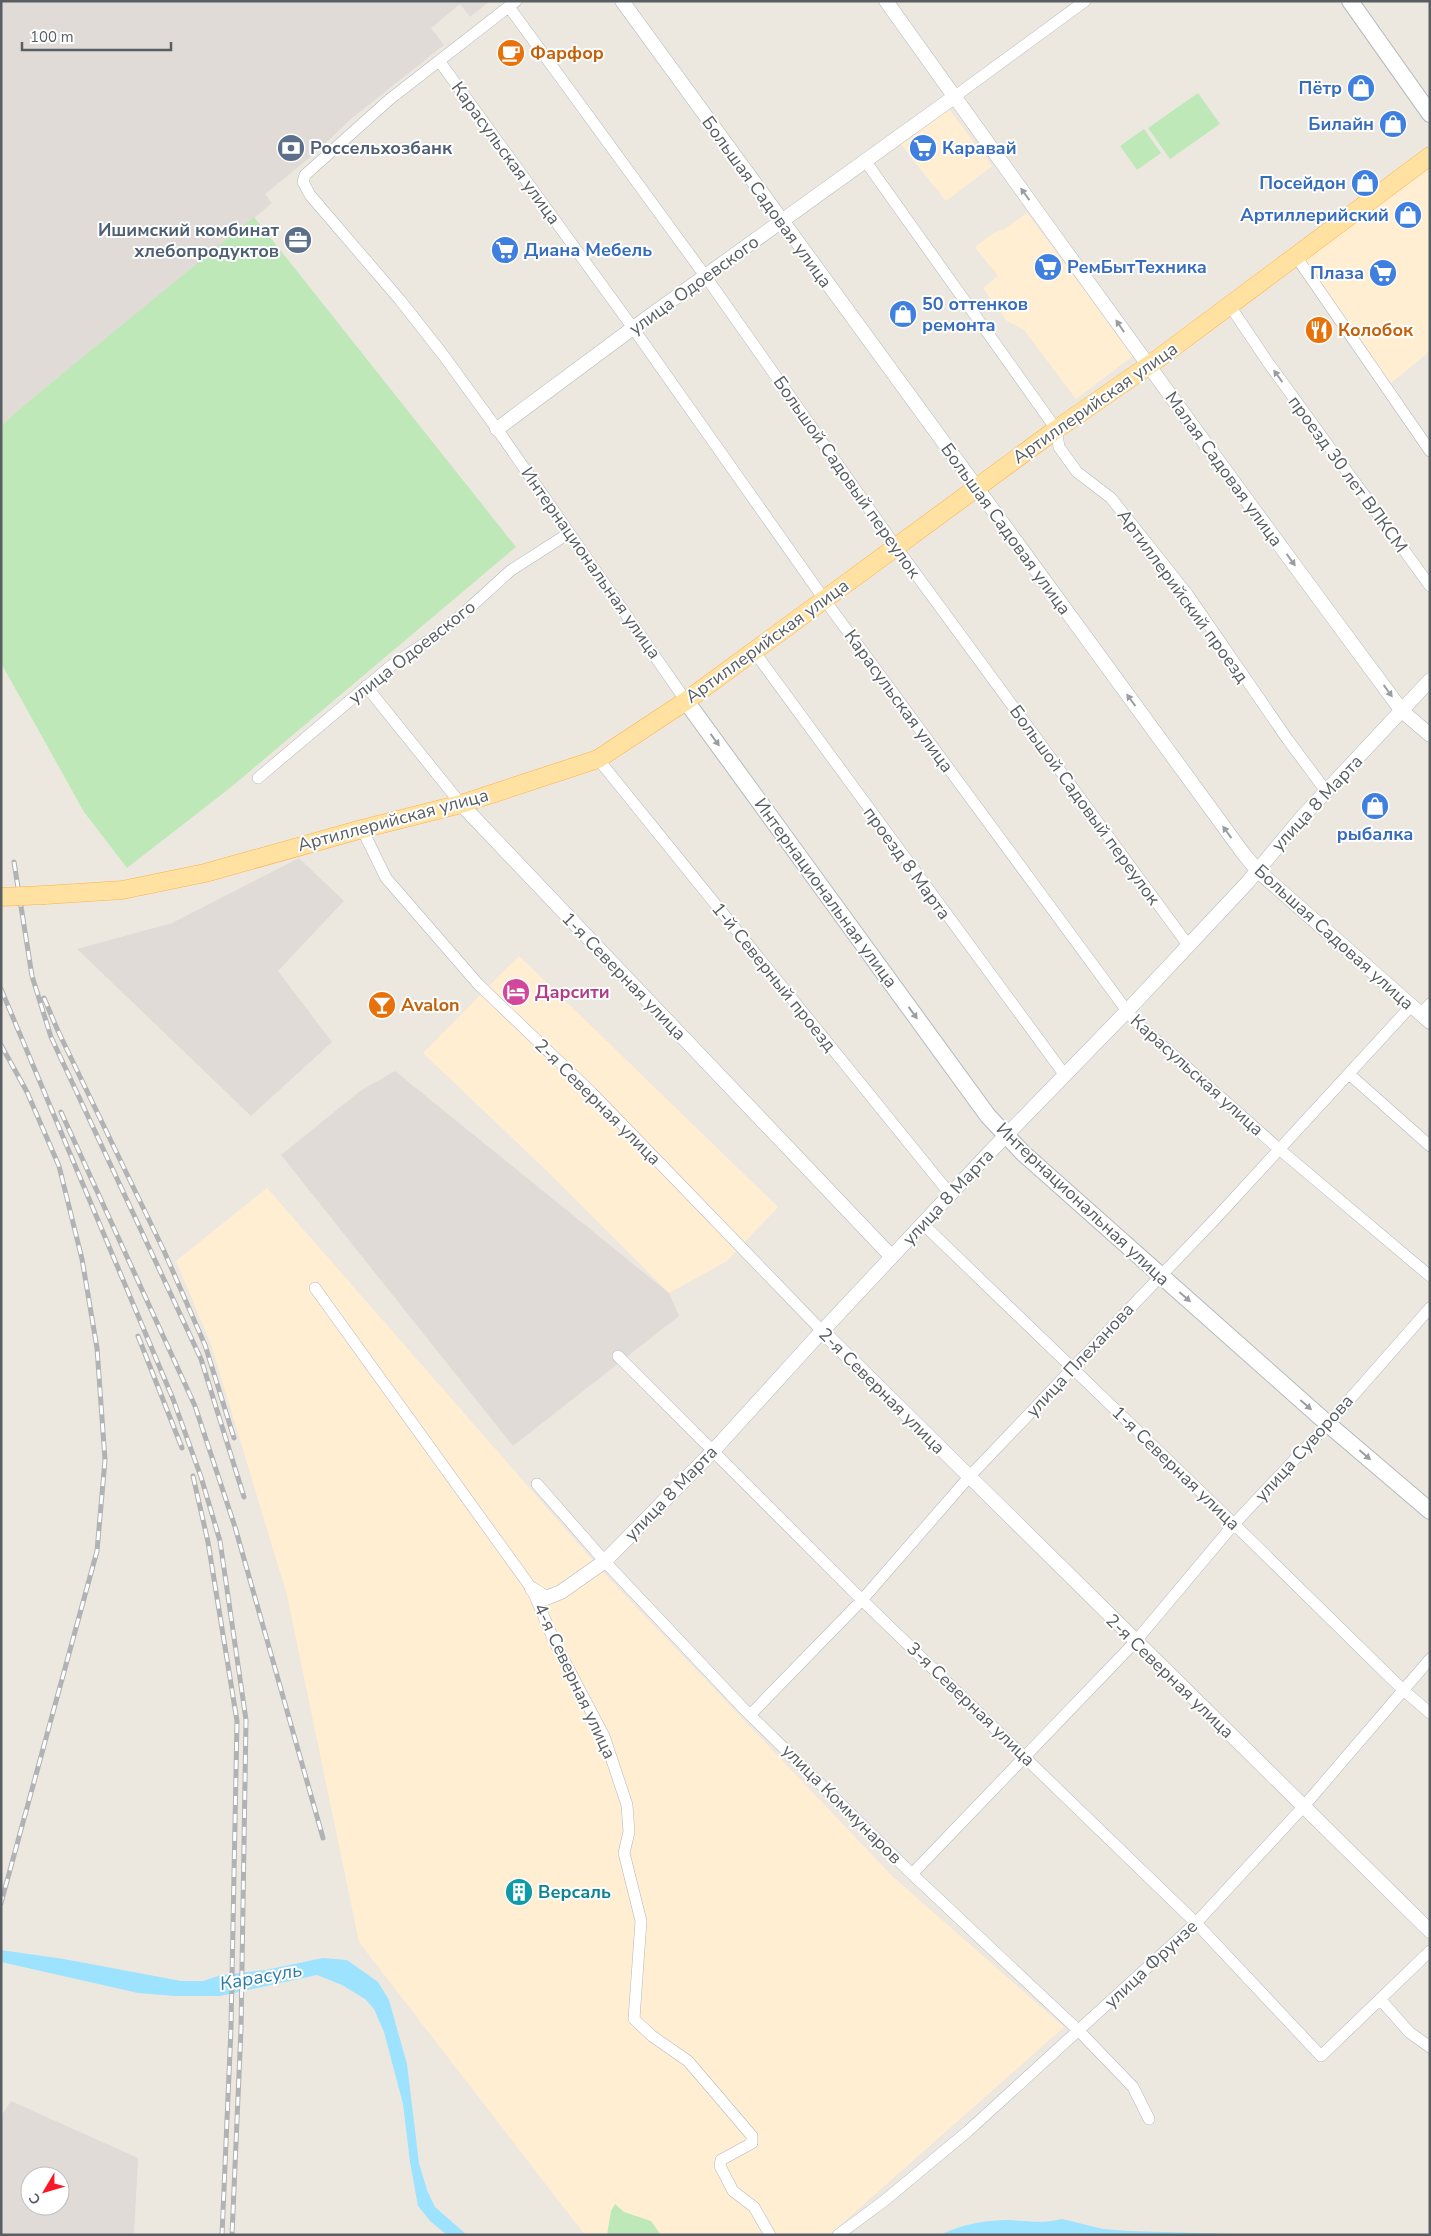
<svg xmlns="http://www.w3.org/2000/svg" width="1431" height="2236" viewBox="0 0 1431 2236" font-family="'Nunito Sans',sans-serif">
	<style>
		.commercial { fill: #ffeed2 }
		.industrial { fill: #e0dbd7; fill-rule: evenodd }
		.green { fill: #bfe8b8 }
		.water { fill: #9de3ff }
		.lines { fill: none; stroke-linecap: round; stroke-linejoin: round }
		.minor-casing { stroke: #b2b7bc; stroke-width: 12 }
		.tertiary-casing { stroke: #b2b7bc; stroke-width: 15 }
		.secondary-casing { stroke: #b3b9be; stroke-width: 18 }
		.primary-casing { stroke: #ffb046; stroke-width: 19 }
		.minor { stroke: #fff; stroke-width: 11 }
		.tertiary { stroke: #fff; stroke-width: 14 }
		.secondary { stroke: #fff; stroke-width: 16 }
		.primary { stroke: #ffe2a2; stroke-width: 18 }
		.rail-casing { stroke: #b1b2b3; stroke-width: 5 }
		.rail { stroke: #fff; stroke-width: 3; stroke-dasharray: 9; stroke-linecap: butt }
		.primary-bridge-casing { stroke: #ffb046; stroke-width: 19; stroke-linecap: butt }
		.primary-bridge { stroke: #ffe2a2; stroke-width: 18 }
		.oneway { fill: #9b9ea1 }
		.labels { text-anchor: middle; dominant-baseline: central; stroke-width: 4; stroke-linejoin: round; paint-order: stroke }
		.food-label { font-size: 18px; font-weight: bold; fill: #c56008; stroke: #fff; text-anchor: start }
		.shop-label { font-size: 18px; font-weight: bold; fill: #366cbe; stroke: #fff; text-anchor: end }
		.service-label { font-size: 18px; font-weight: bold; fill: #4e5e75; stroke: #fff; text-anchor: start }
		.street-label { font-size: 18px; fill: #585e62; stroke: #fff }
		.hotel-label { font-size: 18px; font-weight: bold; fill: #b23c85; stroke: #fff; text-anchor: start }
		.culture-label { font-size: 18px; font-weight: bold; fill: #0d838f; stroke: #fff; text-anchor: start }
		.water-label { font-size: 19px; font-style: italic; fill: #2d7ba8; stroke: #fff }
	</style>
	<rect width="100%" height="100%" fill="#ede8df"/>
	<!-- commercial -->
	<path class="commercial" d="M948 108 992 166 946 201 899 142Z
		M1430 163V351L1390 384 1303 259Z
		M1027 213 1134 355 1076 399 1024 330 1007 321 983 288 998 276 975 247 994 233 1005 229Z
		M519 956 778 1207 727 1261 669 1293 547 1171 423 1053Z
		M267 1188 603 1572 893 1877 1064 2027 829 2235H585L359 1942 287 1595 211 1344 176 1261Z"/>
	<!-- industrial -->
	<path class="industrial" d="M1 1H490L470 17 460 4 431 28 444 45 351 119 313 155 265 194 272 203 232 237 23 406 1 426Z
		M299 858 344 901 278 971 332 1042 251 1116 77 949 172 923Z
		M395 1071 669 1293 679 1316 513 1446 281 1155 360 1091Z
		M11 2101 138 2158 134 2235H1V2116ZM30 2176H60V2206H30Z"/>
	<!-- green -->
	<path class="green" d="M1198 93 1220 124 1170 159 1148 128Z
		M1144 129 1161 153 1137 170 1120 146Z
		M254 217 516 547 230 788 127 868 84 812 1 663V426L23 406Z
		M615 2204 624 2212 651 2221 661 2235H607L611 2211Z"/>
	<!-- water -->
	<path class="water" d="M1 1950 64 1959 181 1981H203L221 1975 265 1970 323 1958 347 1960 378 1982 389 2000 407 2064 419 2163 427 2190 435 2207 467 2235H447L430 2221 418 2206 410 2162 403 2104 384 2032 374 2009 365 1999 342 1985 317 1975 220 1996H175L138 1993 1 1962Z
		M1062 2219 1103 2229 1129 2231 1275 2235H940C960 2225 985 2220 1008 2220 1028 2221 1041 2224 1062 2219Z"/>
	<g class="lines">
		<defs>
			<path id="minor" d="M516 1 390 99 305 175 303 182 310 195 400 300 444 356 497 429 686 701
				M509 7 706 277 896 547 1188 945
				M440 62 633 328 824 599 1127 1011 1136 1022 1279 1149 1430 1276
				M954 97 1085 1
				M866 162 1056 429 1059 447 1077 472 1111 498 1188 595 1288 740 1326 791
				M1295 255 1430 451
				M1230 306 1267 361 1430 586
				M753 650 1064 1074
				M366 686 461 804
				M598 759 950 1194
				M258 778 392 665 434 637 465 612 510 571 569 533
				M362 829 386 878 478 984 592 1093 822 1331
				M1421 1014 1430 1004
				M1349 1074 1430 1146
				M923 1224 1234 1524 1402 1689 1430 1713
				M315 1288 532 1589 555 1643 604 1736 627 1805 629 1832 624 1853 641 1921 634 2019 652 2036 688 2061 752 2136V2143L721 2160 720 2166 733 2191 754 2207 770 2235
				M618 1356 862 1600 1196 1923 1321 2056 1430 1951
				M537 1484 608 1565 743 1708 912 1874 1079 2031 1133 2087 1149 2119
				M751 1714 862 1600 969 1477 1217 1217 1411 1006
				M912 1874 1135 1642 1234 1524 1328 1424 1430 1308
				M1380 1999 1409 2032 1430 2047
				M838 2235 884 2201 968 2131 1196 1923 1304 1806 1430 1659"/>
			<path id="tertiary" d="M622 1 1243 853 1257 870 1430 1022
				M886 1C1056 239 1228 476 1402 711L1430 735
				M497 429 633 328 954 97
				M461 804 891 1256
				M822 1331 1430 1931
				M532 1589 546 1598 561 1592 605 1561 713 1451 812 1342 988 1154 1127 1011 1247 883 1303 816 1430 680"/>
			<path id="secondary" d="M1350 1 1430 114
				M686 701 988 1116 1023 1153 1328 1424 1430 1511"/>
			<path id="primary" d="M45 895 122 890 205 873 362 829 461 804 598 759 686 701 1054 431 1155 361 1430 156"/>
		</defs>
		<!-- minor casing -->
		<use href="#minor" class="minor-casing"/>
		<!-- tertiary casing -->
		<use href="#tertiary" class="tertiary-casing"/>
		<!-- secondary casing -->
		<use href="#secondary" class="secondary-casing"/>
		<!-- primary casing -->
		<use href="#primary" class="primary-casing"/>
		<!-- minor -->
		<use href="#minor" class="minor"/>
		<!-- tertiary -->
		<use href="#tertiary" class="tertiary"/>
		<!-- secondary -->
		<use href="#secondary" class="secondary"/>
		<!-- primary -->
		<use href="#primary" class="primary"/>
		<defs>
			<path id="rail" d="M14 862 32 976 51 1037 201 1359 244 1497
				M1 989 173 1399 201 1477 220 1541 246 1720 241 2029 232 2235
				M44 998 58 1031 164 1251 205 1345 234 1438
				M1 1045 27 1092 59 1166 82 1259 97 1348 105 1460 97 1551 1 1903
				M61 1112 195 1406 235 1527 323 1838
				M138 1336 182 1448
				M193 1476 208 1542 237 1721 231 2028 222 2235"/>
		</defs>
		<!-- rail casing -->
		<use href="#rail" class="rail-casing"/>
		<!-- rail -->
		<use href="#rail" class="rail"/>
		<defs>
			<path id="primary-bridge" d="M1 897 45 895"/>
		</defs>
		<!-- primary-bridge casing -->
		<use href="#primary-bridge" class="primary-bridge-casing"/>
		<!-- primary-bridge -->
		<use href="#primary-bridge" class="primary-bridge"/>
	</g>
	<!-- one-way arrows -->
	<defs><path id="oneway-solid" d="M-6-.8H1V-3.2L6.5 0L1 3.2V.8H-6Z" transform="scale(1.25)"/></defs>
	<g class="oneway">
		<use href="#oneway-solid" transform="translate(1025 194) rotate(-126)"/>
		<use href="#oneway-solid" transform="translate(1120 326) rotate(-124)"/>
		<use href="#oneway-solid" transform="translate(1278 376) rotate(-126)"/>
		<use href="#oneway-solid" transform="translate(1291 560) rotate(54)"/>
		<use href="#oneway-solid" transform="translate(1388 691) rotate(54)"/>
		<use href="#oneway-solid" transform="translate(1131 700) rotate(-126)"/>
		<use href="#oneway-solid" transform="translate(715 740) rotate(54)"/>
		<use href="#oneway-solid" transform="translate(1227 832) rotate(-126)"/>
		<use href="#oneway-solid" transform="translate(913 1013) rotate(54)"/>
		<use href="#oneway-solid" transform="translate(1185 1297) rotate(41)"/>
		<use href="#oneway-solid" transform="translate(1306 1405) rotate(41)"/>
		<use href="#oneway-solid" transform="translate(1365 1455) rotate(41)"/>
	</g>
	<!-- icons -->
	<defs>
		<symbol id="cafe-disc" viewBox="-11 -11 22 22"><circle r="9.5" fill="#e8710a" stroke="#fff"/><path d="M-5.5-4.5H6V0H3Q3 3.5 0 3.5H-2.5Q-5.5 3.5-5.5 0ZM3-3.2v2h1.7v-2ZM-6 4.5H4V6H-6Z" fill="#fff"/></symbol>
		<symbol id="shop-disc" viewBox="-11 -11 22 22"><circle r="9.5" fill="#3f7fe0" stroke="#fff"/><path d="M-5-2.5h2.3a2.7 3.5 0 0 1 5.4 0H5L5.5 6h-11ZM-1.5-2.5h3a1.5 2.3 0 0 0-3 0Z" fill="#fff"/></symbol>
		<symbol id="bank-disc" viewBox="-11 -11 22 22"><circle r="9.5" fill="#5c6f8a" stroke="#fff"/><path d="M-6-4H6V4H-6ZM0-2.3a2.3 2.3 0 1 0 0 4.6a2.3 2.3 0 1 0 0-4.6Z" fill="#fff"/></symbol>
		<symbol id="supermarket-disc" viewBox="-11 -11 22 22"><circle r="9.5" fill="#3f7fe0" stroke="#fff"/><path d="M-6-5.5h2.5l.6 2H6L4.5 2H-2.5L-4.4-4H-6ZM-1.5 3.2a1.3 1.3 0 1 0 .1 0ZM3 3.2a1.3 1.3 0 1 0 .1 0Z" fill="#fff"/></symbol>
		<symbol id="office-disc" viewBox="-11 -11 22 22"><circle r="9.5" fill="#5c6f8a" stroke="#fff"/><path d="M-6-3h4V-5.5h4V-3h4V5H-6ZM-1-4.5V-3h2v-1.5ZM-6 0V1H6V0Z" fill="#fff"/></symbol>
		<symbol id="restaurant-disc" viewBox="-11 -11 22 22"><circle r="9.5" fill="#e8710a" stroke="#fff"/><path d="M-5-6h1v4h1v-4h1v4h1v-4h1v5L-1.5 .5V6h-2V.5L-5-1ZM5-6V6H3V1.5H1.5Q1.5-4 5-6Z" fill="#fff"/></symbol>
		<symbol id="hotel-disc" viewBox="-11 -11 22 22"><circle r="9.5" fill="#d1479c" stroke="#fff"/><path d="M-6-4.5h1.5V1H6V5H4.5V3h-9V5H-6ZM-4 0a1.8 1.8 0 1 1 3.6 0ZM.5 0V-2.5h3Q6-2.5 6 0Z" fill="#fff"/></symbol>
		<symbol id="bar-disc" viewBox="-11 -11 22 22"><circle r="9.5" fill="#e8710a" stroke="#fff"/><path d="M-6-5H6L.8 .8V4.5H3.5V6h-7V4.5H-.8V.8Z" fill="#fff"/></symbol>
		<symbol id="building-disc" viewBox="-11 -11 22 22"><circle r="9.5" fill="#0f9aa8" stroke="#fff"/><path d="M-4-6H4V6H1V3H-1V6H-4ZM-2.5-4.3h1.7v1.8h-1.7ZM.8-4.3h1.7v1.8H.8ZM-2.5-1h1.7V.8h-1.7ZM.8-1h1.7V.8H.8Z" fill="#fff"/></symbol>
	</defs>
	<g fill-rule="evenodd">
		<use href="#cafe-disc" x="495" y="37" width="32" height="32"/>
		<use href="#shop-disc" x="1345" y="72" width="32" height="32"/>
		<use href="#shop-disc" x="1377" y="108" width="32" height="32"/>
		<use href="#bank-disc" x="275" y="132" width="32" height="32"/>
		<use href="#supermarket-disc" x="907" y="132" width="32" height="32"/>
		<use href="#shop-disc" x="1349" y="167" width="32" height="32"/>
		<use href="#shop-disc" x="1392" y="199" width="32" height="32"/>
		<use href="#office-disc" x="282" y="224" width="32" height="32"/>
		<use href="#supermarket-disc" x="489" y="234" width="32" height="32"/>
		<use href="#supermarket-disc" x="1032" y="251" width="32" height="32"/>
		<use href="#supermarket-disc" x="1367" y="257" width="32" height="32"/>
		<use href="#shop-disc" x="887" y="298" width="32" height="32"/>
		<use href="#restaurant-disc" x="1303" y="314" width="32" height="32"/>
		<use href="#shop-disc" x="1359" y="790" width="32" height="32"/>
		<use href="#hotel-disc" x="500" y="976" width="32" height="32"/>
		<use href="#bar-disc" x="366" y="989" width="32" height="32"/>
		<use href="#building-disc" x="503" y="1876" width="32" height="32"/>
	</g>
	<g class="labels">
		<!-- food labels -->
		<g class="food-label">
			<text x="530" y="53">Фарфор</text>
			<text x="1338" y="330">Колобок</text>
			<text x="401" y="1005">Avalon</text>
		</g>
		<!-- shop labels -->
		<g class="shop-label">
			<text x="1342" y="88">Пётр</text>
			<text x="1374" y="124">Билайн</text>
			<text x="942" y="148" text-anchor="start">Каравай</text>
			<text x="1346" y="183">Посейдон</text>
			<text x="1389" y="215">Артиллерийский</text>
			<text x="524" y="250" text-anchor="start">Диана Мебель</text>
			<text x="1067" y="267" text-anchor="start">РемБытТехника</text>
			<text x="1364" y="273">Плаза</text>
			<text x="922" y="304" text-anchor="start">50 оттенков<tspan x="922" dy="21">ремонта</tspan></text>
			<text x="1375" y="834" text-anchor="middle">рыбалка</text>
		</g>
		<!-- service labels -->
		<g class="service-label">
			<text x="310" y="148">Россельхозбанк</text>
			<text x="279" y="230" text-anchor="end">Ишимский комбинат<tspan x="279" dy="21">хлебопродуктов</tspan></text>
		</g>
		<!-- street labels -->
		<g class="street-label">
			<text transform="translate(506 153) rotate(54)">Карасульская улица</text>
			<text transform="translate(767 202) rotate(54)">Большая Садовая улица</text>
			<text transform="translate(694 285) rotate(-36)">улица Одоевского</text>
			<text transform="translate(1095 403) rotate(-35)">Артиллерийская улица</text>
			<text transform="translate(1224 469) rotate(54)">Малая Садовая улица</text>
			<text transform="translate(1348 474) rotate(54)">проезд 30 лет ВЛКСМ</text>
			<text transform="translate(847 477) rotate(55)">Большой Садовый переулок</text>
			<text transform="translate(1006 529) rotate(54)">Большая Садовая улица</text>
			<text transform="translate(591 563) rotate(55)">Интернациональная улица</text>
			<text transform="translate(1183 596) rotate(54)">Артиллерийский проезд</text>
			<text transform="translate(767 641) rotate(-36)">Артиллерийская улица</text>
			<text transform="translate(412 652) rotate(-38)">улица Одоевского</text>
			<text transform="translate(899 701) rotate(54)">Карасульская улица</text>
			<text transform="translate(1317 803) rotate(-47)">улица 8 Марта</text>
			<text transform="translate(1085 805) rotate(54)">Большой Садовый переулок</text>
			<text transform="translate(393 820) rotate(-15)">Артиллерийская улица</text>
			<text transform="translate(907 863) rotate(54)">проезд 8 Марта</text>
			<text transform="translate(826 893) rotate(54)">Интернациональная улица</text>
			<text transform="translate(1334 937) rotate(42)">Большая Садовая улица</text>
			<text transform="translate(624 976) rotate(46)">1-я Северная улица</text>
			<text transform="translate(774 977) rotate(51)">1-й Северный проезд</text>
			<text transform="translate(1197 1075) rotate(42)">Карасульская улица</text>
			<text transform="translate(598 1102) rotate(45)">2-я Северная улица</text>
			<text transform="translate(948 1197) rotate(-47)">улица 8 Марта</text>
			<text transform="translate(1083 1204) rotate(43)">Интернациональная улица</text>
			<text transform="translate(1080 1360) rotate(-47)">улица Плеханова</text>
			<text transform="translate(882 1391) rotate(45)">2-я Северная улица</text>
			<text transform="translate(1304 1448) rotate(-48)">улица Суворова</text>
			<text transform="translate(1176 1468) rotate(44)">1-я Северная улица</text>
			<text transform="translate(671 1493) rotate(-46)">улица 8 Марта</text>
			<text transform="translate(1170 1676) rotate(44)">2-я Северная улица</text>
			<text transform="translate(575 1681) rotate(65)">4-я Северная улица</text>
			<text transform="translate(971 1704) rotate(44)">3-я Северная улица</text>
			<text transform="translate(842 1804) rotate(45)">улица Коммунаров</text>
			<text transform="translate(1151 1964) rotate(-43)">улица Фрунзе</text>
		</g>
		<!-- hotel labels -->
		<g class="hotel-label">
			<text x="535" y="992">Дарсити</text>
		</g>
		<!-- culture labels -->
		<g class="culture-label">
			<text x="538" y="1892">Версаль</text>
		</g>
		<!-- water labels -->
		<g class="water-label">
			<text transform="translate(261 1977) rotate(-10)">Карасуль</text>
		</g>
	</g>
	<!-- border -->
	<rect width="1431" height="2236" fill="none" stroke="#585e62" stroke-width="5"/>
	<!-- north arrow -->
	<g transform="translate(45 2191) rotate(232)"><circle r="24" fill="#ffffff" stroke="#bcbfc0"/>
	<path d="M0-4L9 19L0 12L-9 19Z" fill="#fa1727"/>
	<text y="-8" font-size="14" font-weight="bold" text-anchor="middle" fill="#585e62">С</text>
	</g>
	<!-- scale -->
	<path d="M22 42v8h149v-8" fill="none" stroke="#585e62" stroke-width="2.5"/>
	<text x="30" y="42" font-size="15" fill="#585e62" stroke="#ffffff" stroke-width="4" paint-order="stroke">100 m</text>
</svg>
